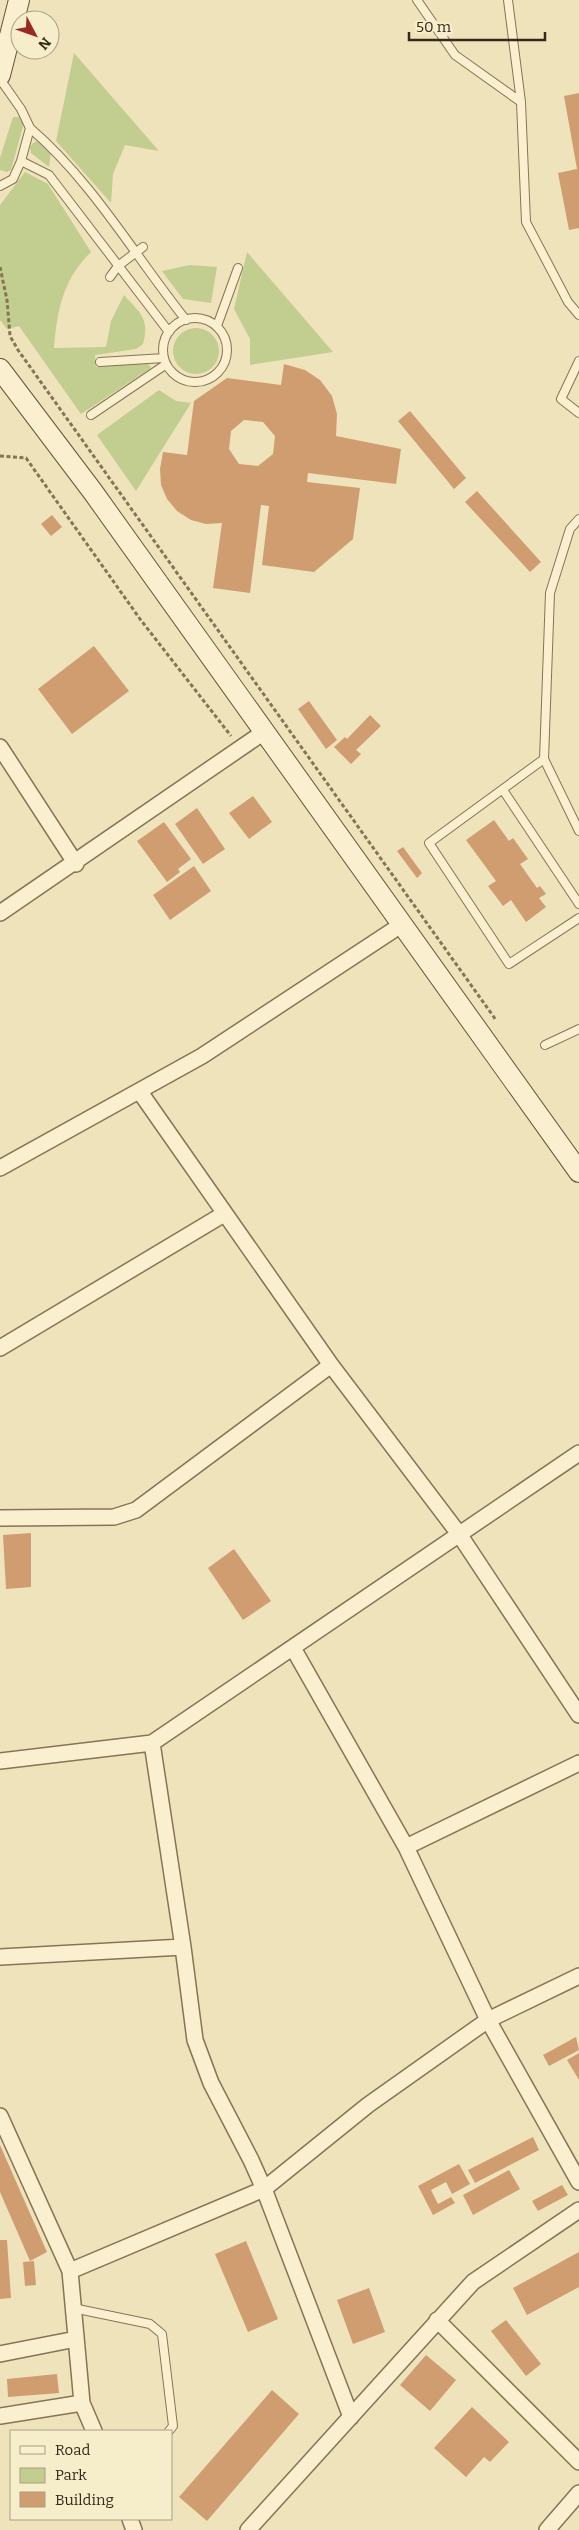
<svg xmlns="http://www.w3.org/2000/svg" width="579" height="2530" viewBox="0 0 579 2530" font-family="Bitter,serif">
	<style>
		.green { fill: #c2cd90 }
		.building { fill: #cf9d70; fill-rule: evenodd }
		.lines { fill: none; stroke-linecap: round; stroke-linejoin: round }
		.lane-casing { stroke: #877355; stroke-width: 10 }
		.street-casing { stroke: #877355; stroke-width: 18 }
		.secondary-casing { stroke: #685338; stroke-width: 22 }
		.path { stroke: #877355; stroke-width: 3; stroke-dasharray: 4 2.5; stroke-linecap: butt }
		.lane { stroke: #faf0cf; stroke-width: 8 }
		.street { stroke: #faf0cf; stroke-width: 15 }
		.secondary { stroke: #faf0cf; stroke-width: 20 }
	</style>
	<rect width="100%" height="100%" fill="#efe3bc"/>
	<!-- green -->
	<path class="green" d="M74 53 159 151 125 145 113 174 111 203 56 141Z
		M13 117H19L24 123 11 170 7 172 0 170V158Z
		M39 140 51 152 49 167 31 153 30 147 33 143Z
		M25 172 48 184 91 252C63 279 57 311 54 348L106 347 111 321 124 295C140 313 150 318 143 344L136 349 95 355 96 367 147 362 151 368 81 414 19 326 7 329 0 320V205Z
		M247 252 333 352 250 365V339L234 309Z
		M190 265 217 267 211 303 183 299 162 271Z
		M173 351a23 23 0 1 1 46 0a23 23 0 1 1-46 0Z
		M159 390 176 401 191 403 136 491 97 435Z"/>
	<!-- building -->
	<path class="building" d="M579 93V228L569 230 558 173 577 169 564 96Z
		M284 364 305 370 320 380 332 396 337 414 336 436 401 449 396 484 308 473 307 482 360 488 353 539 314 572 262 565 269 506 261 505 250 593 213 588 222 523 206 524 191 520 177 511 167 499 161 485 160 469 163 452 187 455 194 401 227 378 281 385ZM244 420 263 422 275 436 273 454 258 466 239 464 229 449 231 431Z
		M410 411 466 478 454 489 398 421Z
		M477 491 541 562 530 572 465 502Z
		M52 515 62 527 51 536 41 524Z
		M94 646 129 691 72 734 38 689Z
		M309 701 337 740 326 749 298 709Z
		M370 715 381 726 356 750 361 754 351 764 334 747 345 737 347 739Z
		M253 796 272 822 249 839 229 813Z
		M197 808 225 849 203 864 175 824Z
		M494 820 509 841 513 838 528 859 520 864 537 888 540 886 546 894 539 898 546 907 526 922 511 900 503 906 488 886 496 881 466 840Z
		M164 822 191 859 178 869 180 872 167 882 137 841Z
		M403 847 422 873 417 878 397 851Z
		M194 866 211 891 170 920 153 895Z
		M31 1533V1587L6 1589 3 1535Z
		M234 1549 271 1601 243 1620 208 1568Z
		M576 2037 579 2050 549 2066 543 2055Z
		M579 2053V2080L567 2060Z
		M533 2137 539 2150 475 2183 468 2170Z
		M0 2145 47 2252 30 2261 0 2192Z
		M459 2164 470 2184 452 2194 446 2182 431 2190 438 2204 451 2197 455 2203 433 2215 418 2186Z
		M509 2170 520 2189 473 2215 463 2195Z
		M562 2185 568 2195 538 2211 532 2201Z
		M0 2240H7L11 2298 0 2299Z
		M246 2241 278 2319 248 2332 215 2254Z
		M579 2252V2287L527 2315 513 2288Z
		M34 2261 36 2285 25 2286 23 2262Z
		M369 2288 385 2332 353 2344 337 2300Z
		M506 2320 541 2364 526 2376 491 2331Z
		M426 2355 456 2380 430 2411 400 2385Z
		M57 2374 59 2393 8 2397 7 2379Z
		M272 2390 299 2414 207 2521 179 2497Z
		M472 2407 509 2442 490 2462 484 2457 466 2477 434 2448Z"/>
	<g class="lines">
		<defs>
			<path id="lane" d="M417 0 455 55 521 102
				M508 0 521 102 526 222 568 302 579 315
				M0 79 21 109 30 128 21 161 13 179 0 186
				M30 128C92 181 135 256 186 320
				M21 161 49 175 169 332
				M110 277 118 266 143 247
				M163 350a32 32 0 1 1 64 0a32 32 0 1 1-64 0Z
				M217 326 238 268
				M579 361 561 399 579 413
				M100 362 164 358
				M91 415 165 365
				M579 519 570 529 550 593 544 759 579 831
				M544 759 429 843 509 964 579 918
				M503 790 579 904
				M545 1045 579 1029
				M73 2308 150 2324 162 2334 173 2426 169 2431"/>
			<path id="street" d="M0 747 76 864
				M0 913 264 732
				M140 1092 331 1365 459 1534 579 1715
				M0 1168 202 1056 401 925
				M0 1348 224 1214
				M0 1518 114 1517 136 1510 331 1365
				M293 1648 406 1847 488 2020 579 2182
				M152 1743 183 1947 195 2040 211 2083 251 2160 264 2189 351 2417
				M0 1761 152 1743 579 1453
				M406 1847 579 1763
				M0 1957 183 1947
				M0 2116 70 2271 82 2403 94 2431
				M70 2271 264 2189 368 2105 488 2020 579 1976
				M437 2320 579 2462
				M0 2354 76 2339
				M0 2416 82 2403
				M130 2519 134 2530
				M248 2530 473 2282 579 2210
				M547 2530 579 2493"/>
			<path id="secondary" d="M0 75 19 0
				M0 369 93 492 579 1172"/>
		</defs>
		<!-- lane casing -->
		<use href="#lane" class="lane-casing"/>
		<!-- street casing -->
		<use href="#street" class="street-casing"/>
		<!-- secondary casing -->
		<use href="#secondary" class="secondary-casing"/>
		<!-- path -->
		<path class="path" d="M0 267 7 300 10 336 18 350 496 1020
			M0 456 26 458 140 619 231 736"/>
		<!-- lane -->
		<use href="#lane" class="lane"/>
		<!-- street -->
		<use href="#street" class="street"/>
		<!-- secondary -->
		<use href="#secondary" class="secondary"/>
	</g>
	<!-- legend -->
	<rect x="10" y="2430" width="162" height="90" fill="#f6edcb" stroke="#a99f84"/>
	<rect x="20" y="2446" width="25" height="8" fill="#faf0cf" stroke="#a99f84"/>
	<text x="55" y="2455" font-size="15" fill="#35291a">Road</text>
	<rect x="20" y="2468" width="25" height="15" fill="#c2cd90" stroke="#a99f84"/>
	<text x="55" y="2480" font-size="15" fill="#35291a">Park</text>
	<rect x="20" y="2492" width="25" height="15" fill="#cf9d70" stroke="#a99f84"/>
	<text x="55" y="2505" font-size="15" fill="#35291a">Building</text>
	<!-- north arrow -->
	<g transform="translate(35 35) rotate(131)"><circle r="24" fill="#f6edcb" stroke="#a99f84"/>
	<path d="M0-4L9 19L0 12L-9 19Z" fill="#982923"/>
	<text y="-8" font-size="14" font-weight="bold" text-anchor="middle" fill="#35291a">N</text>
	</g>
	<!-- scale -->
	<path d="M409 32v8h136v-8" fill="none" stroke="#35291a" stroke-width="2.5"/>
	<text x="416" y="32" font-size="15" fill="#35291a" stroke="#f6edcb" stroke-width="4" paint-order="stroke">50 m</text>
</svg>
